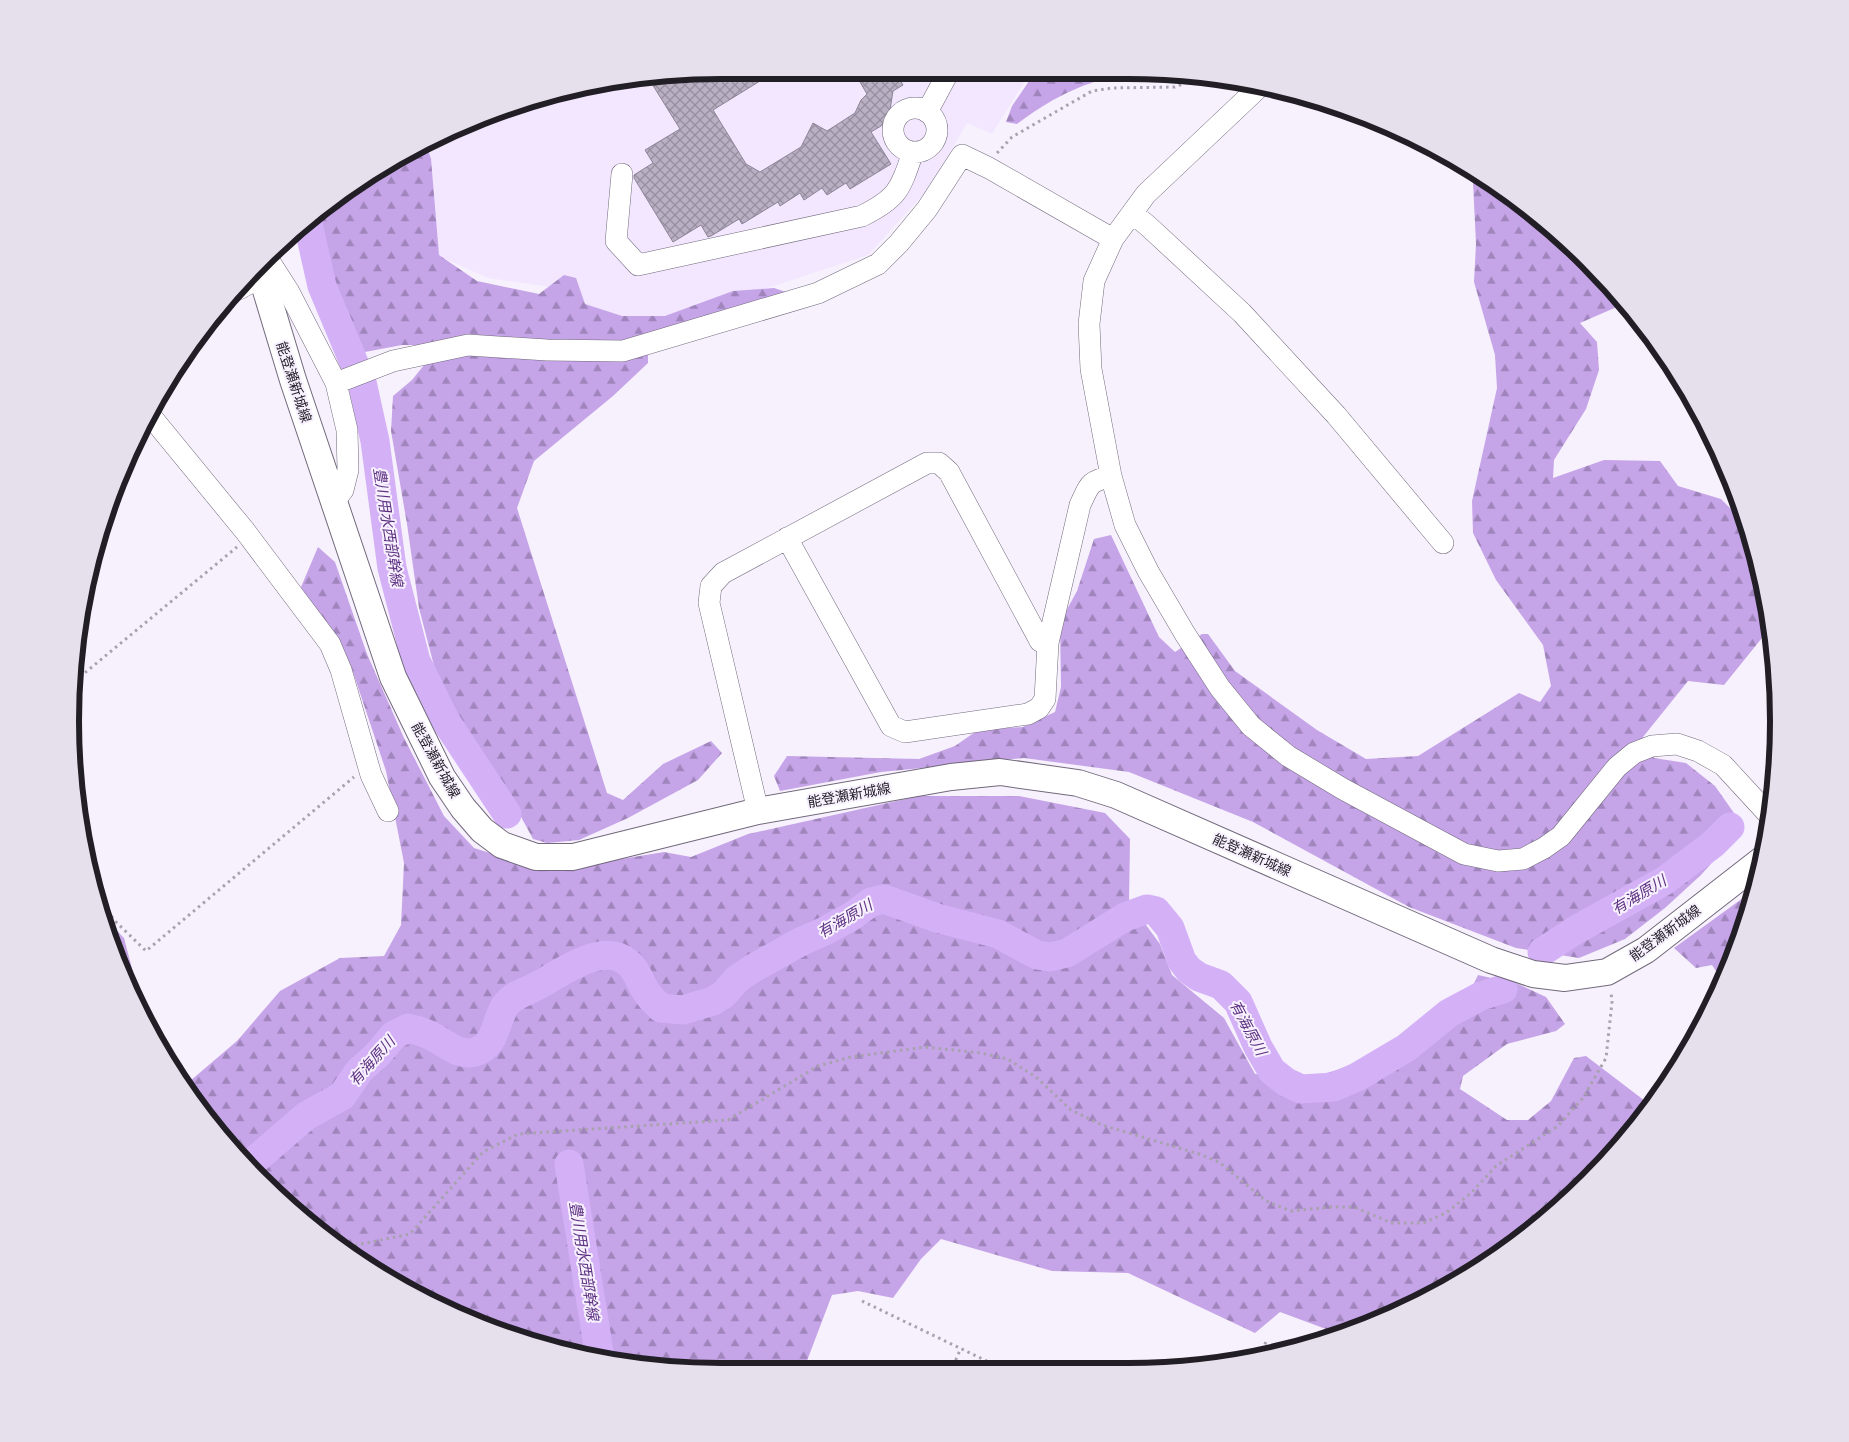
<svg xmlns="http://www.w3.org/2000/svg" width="1849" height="1442" viewBox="0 0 1849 1442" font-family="'Roboto Condensed','Noto Sans JP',sans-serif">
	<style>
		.built { fill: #f2e7fe }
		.forest { fill: url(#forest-firs) }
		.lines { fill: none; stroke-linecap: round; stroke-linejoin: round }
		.river { stroke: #d4b1f7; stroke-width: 29 }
		.building { fill: url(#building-cross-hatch); stroke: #8d8497 }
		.minor-casing { stroke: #72697b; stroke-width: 22 }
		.major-casing { stroke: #72697b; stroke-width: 28 }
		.path { stroke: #a7a2ad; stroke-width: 3; stroke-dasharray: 2.5 4; stroke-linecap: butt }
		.minor { stroke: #fff; stroke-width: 21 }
		.major { stroke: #fff; stroke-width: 26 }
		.labels { text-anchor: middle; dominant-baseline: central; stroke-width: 4; stroke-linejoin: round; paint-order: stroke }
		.street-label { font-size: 14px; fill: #221e26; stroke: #f7f1fe }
		.water-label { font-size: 15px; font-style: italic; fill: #5d3181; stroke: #f7f1fe }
		.rim { fill: none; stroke: #221e26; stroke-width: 6 }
	</style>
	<defs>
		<pattern id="forest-firs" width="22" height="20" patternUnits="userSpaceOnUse" patternTransform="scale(1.25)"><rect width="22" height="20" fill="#c6a4e8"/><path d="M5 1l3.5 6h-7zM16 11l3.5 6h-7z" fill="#a085bc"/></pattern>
		<pattern id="building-cross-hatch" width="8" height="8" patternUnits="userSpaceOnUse" patternTransform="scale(1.25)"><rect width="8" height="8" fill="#b9b0c4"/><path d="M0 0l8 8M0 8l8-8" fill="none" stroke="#968f9f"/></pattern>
	</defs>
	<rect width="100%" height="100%" fill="#f7f1fe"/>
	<!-- built -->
	<path class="built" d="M721 70 1031 71 992 134 967 123 930 187 868 255 652 326 592 313 565 289 488 278 432 253 420 147 552 92Z"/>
	<!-- forest -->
	<path class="forest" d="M1036 71H1101L1103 79C1068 90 1047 102 1017 124L1006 122 1012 106Z
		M426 144 431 159 439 255 477 281 539 294 564 275 576 278 585 304 622 316H665L733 291 774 288 792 294 648 340V363L613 396 534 461 517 508 607 793 623 800 663 764 711 741 722 753 698 780 628 818 579 840 547 843 533 839 513 802 440 689 419 608 407 524 391 431 393 396 412 380 429 359 422 345H402L365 352 350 335 321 245 318 217 395 157Z
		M1467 166 1525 205 1617 292 1626 303 1580 323 1597 342 1599 370 1586 409 1554 460 1553 478 1604 460 1660 461 1678 486 1721 499 1745 523 1767 594 1770 628 1724 685 1688 681 1643 737 1654 758 1686 763 1715 786 1734 813 1736 836 1701 875 1665 908 1625 939 1579 958 1516 948 1409 907 1253 822 1129 772 1024 758 881 772 780 791 774 776 787 756 919 759 955 746 978 730 1023 727 1055 712 1061 687 1060 622 1077 591 1094 539 1111 535 1159 637 1175 652 1202 634H1208L1235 671 1317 730 1366 759 1418 756 1519 693 1540 702 1551 686 1543 645 1496 580 1473 533 1472 501 1497 388 1495 355 1474 282 1476 244 1473 182Z
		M318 547 335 562 367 654 404 738 444 816 474 848 548 871 664 852 691 857 748 834 919 796H1019L1105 813 1130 839 1129 902 1160 944 1172 975 1224 1018 1255 1074 1306 1079 1371 1060 1425 1033 1463 1006 1478 975 1518 984 1546 997 1565 1024 1556 1031 1507 1044 1463 1076 1460 1089 1507 1120H1528L1551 1101 1574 1058 1586 1056 1649 1104 1652 1103 1588 1182 1489 1262 1342 1335 1280 1312 1255 1333 1128 1273 1052 1271 941 1239 921 1259 893 1298 858 1291 832 1295 805 1366H636L511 1337 360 1262 260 1181 183 1087 237 1041 280 991 340 958 384 956 401 925 404 863 386 771 351 666 301 587Z
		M1754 890 1729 970 1723 982 1712 965 1696 968 1674 948Z
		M103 917 124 938 135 980 129 988Z"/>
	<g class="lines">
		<!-- river -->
		<path class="river" d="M308 224 322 286 362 382 375 441 392 568 416 661 445 720 507 814
			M1542 952 1574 931 1664 881 1713 844 1730 827
			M569 1164 600 1358
			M248 1166 306 1116 342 1096 359 1071 377 1055 394 1035 408 1028C414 1030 421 1031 427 1034 443 1040 457 1057 475 1052 496 1046 495 1022 505 1006 512 995 526 992 537 986 560 974 602 941 627 962 638 970 640 984 648 994 651 999 656 1003 661 1008L683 1010 713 1001 724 994 737 979 752 969 800 942 825 931 852 916 871 902 884 899 937 918 998 934 1037 955 1050 957 1067 953 1125 917 1147 909 1156 911 1170 928 1182 961 1189 970 1199 977 1221 985 1238 1002 1258 1047 1272 1071 1286 1082 1301 1089 1334 1087 1357 1077 1406 1048 1449 1013 1481 996 1503 989"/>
	</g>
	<!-- building -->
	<path class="building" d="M721 70H753L760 81 713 110 746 164 760 172 801 147 813 123 827 131 855 113 861 100 867 94 853 70 895 71 903 85 893 91 890 110 886 119 881 126 871 132 891 164 850 189 846 183 827 195 822 188 804 200 800 193 780 206 778 202 742 224 739 219 711 236 708 237 701 225 673 242 634 178V175L653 163 645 150 680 129 649 79Z"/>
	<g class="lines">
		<defs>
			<path id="minor" d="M1257 89 1146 194 1113 239 1094 281 1089 324 1091 369 1111 476 1125 525 1148 571 1185 634 1220 688 1251 726 1288 756 1343 789 1464 854 1498 861 1523 859 1544 848 1561 836 1617 767 1634 753 1652 746 1677 744 1698 751 1723 765 1770 816
				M893 130a22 22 0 1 1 44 0a22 22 0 1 1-44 0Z
				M927 112 949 71
				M622 174 616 241 638 265 862 216C898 198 900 190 913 152
				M1132 213 1148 226 1242 313 1336 415 1443 543
				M266 256 289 292 336 383 347 430 348 470 343 490 334 502
				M239 289 248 284 263 281
				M336 383 393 361 468 345 547 350 623 351 818 293 878 264 899 243 927 209 962 155 989 168 1113 239
				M149 414 245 531 330 644 341 670 371 775 388 811
				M787 538 891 726 905 732 1028 714 1039 708 1045 699 1048 643 1080 505C1090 484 1088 482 1111 476
				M758 811 709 603 711 586 723 573 927 463H939L949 472 1040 641 1048 643"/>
			<path id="major" d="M258 264 293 380 393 677 442 777 463 808 482 830 502 845 536 857H573L758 811 951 777 1000 772 1078 783 1116 795 1491 960 1533 974 1565 978 1607 972 1646 950 1763 859"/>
		</defs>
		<!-- minor casing -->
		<use href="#minor" class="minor-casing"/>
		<!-- major casing -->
		<use href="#major" class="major-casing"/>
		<!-- path -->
		<path class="path" d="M997 153 1012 137 1092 91 1112 88 1175 87 1200 77
			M75 681 237 547
			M95 896 116 922 146 951 354 777
			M342 1248 410 1234 483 1152 518 1134 728 1120 818 1066 851 1057 925 1047 981 1053 1008 1059 1036 1077 1071 1110 1102 1125 1199 1154 1219 1162 1266 1201 1291 1211 1331 1207H1354L1392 1223H1423L1446 1213 1471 1193 1496 1166 1558 1126 1583 1098 1606 1058 1612 1002 1611 992
			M862 1301 997 1366
			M1259 1356 1267 1340
			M953 1366 961 1348"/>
		<!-- minor -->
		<use href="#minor" class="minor"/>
		<!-- major -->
		<use href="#major" class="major"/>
	</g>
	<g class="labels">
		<!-- street labels -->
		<g class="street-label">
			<text transform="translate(294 382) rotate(72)">能登瀬新城線</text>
			<text transform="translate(436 760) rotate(61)">能登瀬新城線</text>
			<text transform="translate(849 795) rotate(-10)">能登瀬新城線</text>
			<text transform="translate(1252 855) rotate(24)">能登瀬新城線</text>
			<text transform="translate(1665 933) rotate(-36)">能登瀬新城線</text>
		</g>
		<!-- water labels -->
		<g class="water-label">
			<text transform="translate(388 527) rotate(81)">豊川用水西部幹線</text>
			<text transform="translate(1639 895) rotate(-31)">有海原川</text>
			<text transform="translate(845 919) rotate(-30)">有海原川</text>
			<text transform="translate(1248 1028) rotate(62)">有海原川</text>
			<text transform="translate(372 1061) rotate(-48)">有海原川</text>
			<text transform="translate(584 1261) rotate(81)">豊川用水西部幹線</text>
		</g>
	</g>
	<!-- crop -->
	<path d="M0 0H1849V1442H0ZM721 79H1128A642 642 0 0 1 1770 721V721A642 642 0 0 1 1128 1363H721A642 642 0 0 1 79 721V721A642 642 0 0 1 721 79Z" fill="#e6e0ed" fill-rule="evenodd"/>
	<path class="rim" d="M721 79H1128A642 642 0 0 1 1770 721V721A642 642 0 0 1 1128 1363H721A642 642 0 0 1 79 721V721A642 642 0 0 1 721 79Z"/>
</svg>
